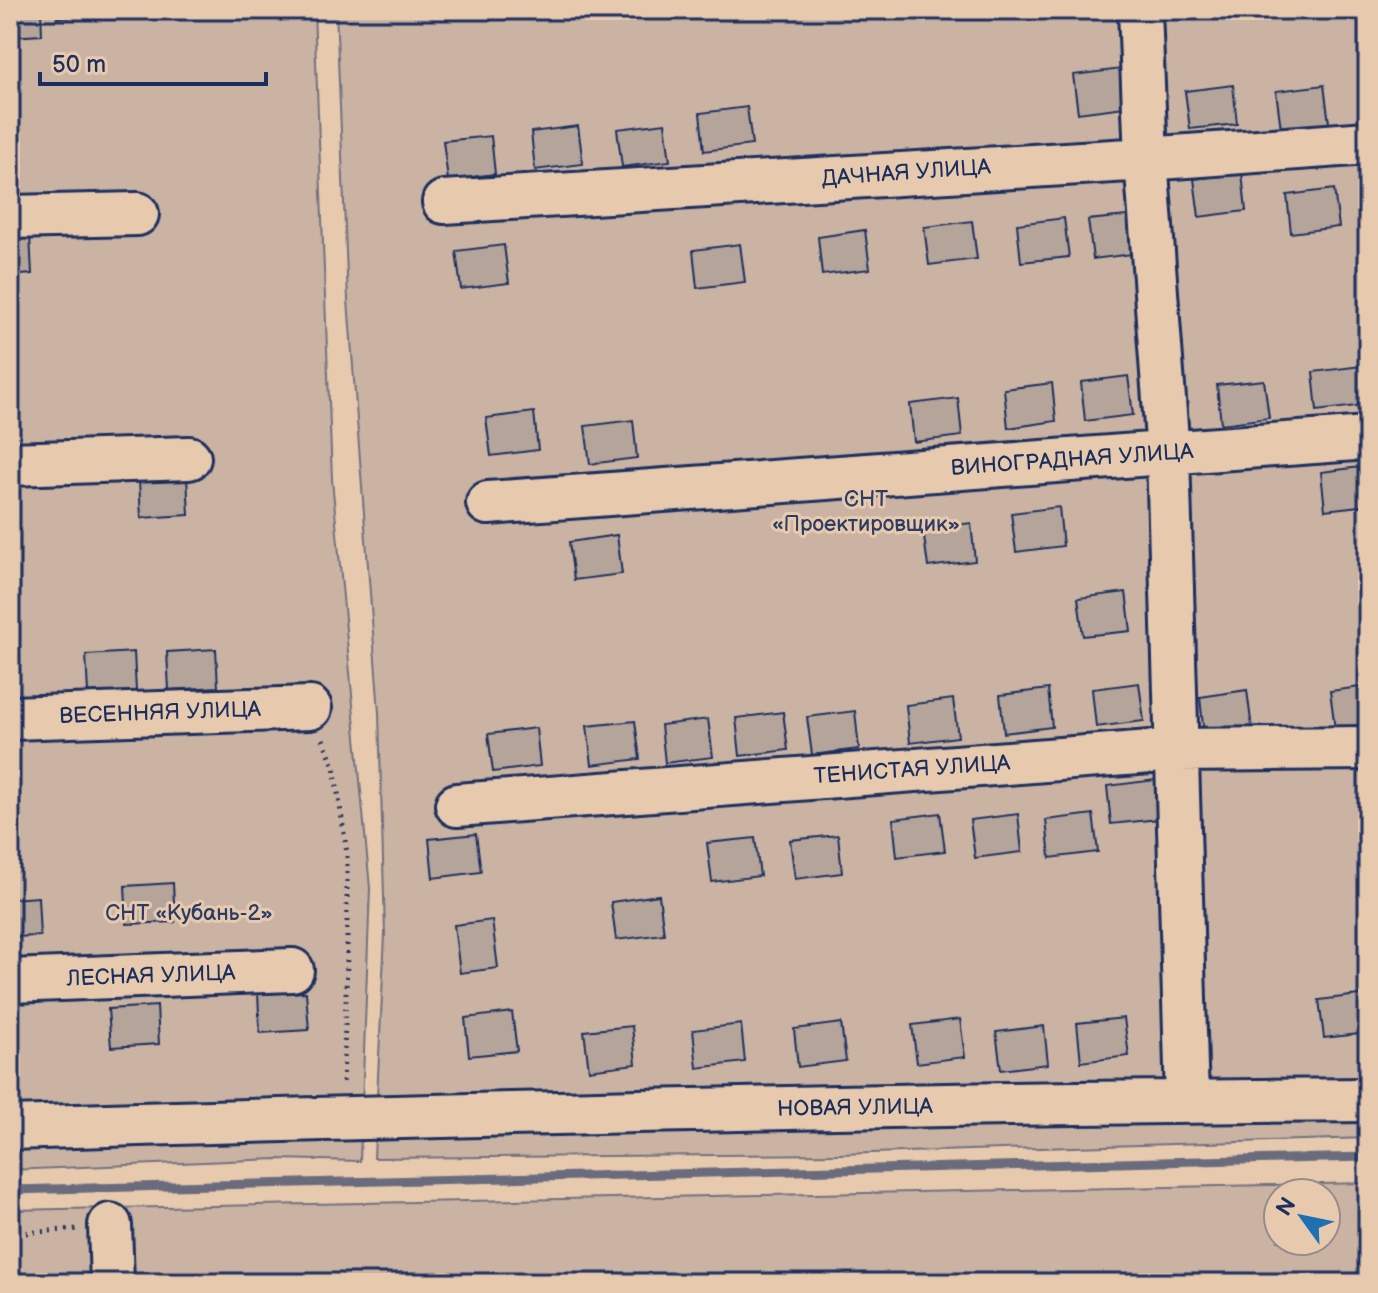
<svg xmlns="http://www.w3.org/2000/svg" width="1378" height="1293" viewBox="0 0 1378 1293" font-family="'Balsamiq Sans',sans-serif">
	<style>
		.green { fill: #cab3a2; stroke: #727180; stroke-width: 2; fill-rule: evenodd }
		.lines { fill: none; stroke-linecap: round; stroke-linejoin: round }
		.stream { stroke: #6b6c7e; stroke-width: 9 }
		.building { fill: #b4a49a; stroke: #1b2f5e; stroke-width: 2 }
		.minor-casing { stroke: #1b2f5e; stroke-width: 48 }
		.path { stroke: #1b2f5e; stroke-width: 5; stroke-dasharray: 2 6; stroke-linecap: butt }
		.minor { stroke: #e7caae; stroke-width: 42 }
		.labels { text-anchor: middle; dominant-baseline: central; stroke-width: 6; stroke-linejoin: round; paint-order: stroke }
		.street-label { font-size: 22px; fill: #1b2f5e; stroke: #e7caae }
		.park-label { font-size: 22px; fill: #2c3c65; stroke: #e7caae }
	</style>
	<rect width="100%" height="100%" fill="#e7caae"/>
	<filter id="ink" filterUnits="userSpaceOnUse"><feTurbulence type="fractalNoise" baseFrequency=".0125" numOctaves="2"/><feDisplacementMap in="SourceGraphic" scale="16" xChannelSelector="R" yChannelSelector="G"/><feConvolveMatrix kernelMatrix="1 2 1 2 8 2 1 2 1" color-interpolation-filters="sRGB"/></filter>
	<g filter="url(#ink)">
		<!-- green -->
		<path class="green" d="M10 10H314L332 479 370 888 360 1161 277 1159 10 1170Z
			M336 10H1368V1138L839 1154 374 1158 385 934 379 713 348 300Z
			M1368 1183V1283H10V1210ZM1278 1193H1326V1241H1278Z"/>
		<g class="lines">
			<!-- stream -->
			<path class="stream" d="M10 1190 1368 1157"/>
		</g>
		<!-- building -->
		<path class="building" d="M10 10H41L42 35 10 37Z
			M56 10H105V15L57 18Z
			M129 10H177V16L129 19Z
			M1121 69 1125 107 1078 113 1073 75Z
			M1233 85 1237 124 1190 129 1185 91Z
			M1324 85 1329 123 1281 129 1276 91Z
			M747 107 752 145 704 151 700 113Z
			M665 123 670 161 622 167 617 129Z
			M578 126 583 164 535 170 531 132Z
			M491 136 495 174 448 180 443 141Z
			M1242 173 1246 211 1199 217 1194 179Z
			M1334 189 1339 227 1291 233 1287 195Z
			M1136 215 1141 253 1093 259 1088 220Z
			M1064 218 1069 257 1021 262 1017 224Z
			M972 221 977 259 929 265 924 227Z
			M865 230 870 269 822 275 818 237Z
			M30 236 32 274 10 276V237Z
			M740 244 745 282 697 288 693 250Z
			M504 245 509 283 461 289 456 251Z
			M1361 366 1365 405 1317 411 1313 372Z
			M1128 376 1133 415 1085 421 1081 382Z
			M1264 380 1269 418 1221 424 1217 385Z
			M1052 383 1056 421 1008 428 1004 389Z
			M958 398 962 436 914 442 910 404Z
			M534 412 538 450 491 456 486 418Z
			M633 420 637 458 590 464 585 426Z
			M1368 466V505L1325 510 1321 472Z
			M187 477 189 515 141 518 139 480Z
			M1059 507 1063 546 1016 552 1011 513Z
			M971 523 975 561 928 567 923 529Z
			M617 535 622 574 574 580 569 542Z
			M1126 592 1131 631 1083 636 1078 598Z
			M216 649 218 687 169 690 167 652Z
			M134 652 136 691 88 693 86 655Z
			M1139 683 1144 721 1096 727 1092 689Z
			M1368 686V725L1335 729 1330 691Z
			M1048 689 1052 727 1004 733 1000 695Z
			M1247 690 1252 729 1204 735 1200 697Z
			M953 699 958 737 910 743 906 705Z
			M855 711 859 749 812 755 807 717Z
			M783 712 788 750 740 756 736 718Z
			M708 719 713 757 665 763 661 725Z
			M635 721 640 759 592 765 587 726Z
			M536 728 540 766 493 772 488 734Z
			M1155 780 1159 819 1111 824 1107 786Z
			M940 813 945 851 897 857 893 819Z
			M1018 814 1022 852 975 858 970 820Z
			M1093 814 1098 852 1050 858 1046 820Z
			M476 834 481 872 433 878 429 839Z
			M838 835 842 873 795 879 790 840Z
			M755 838 760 876 712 882 707 843Z
			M173 883 175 922 127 924 125 886Z
			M659 895 664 934 616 940 611 902Z
			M38 897 40 936 10 937V899Z
			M492 920 498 968 460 973 454 925Z
			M306 992 309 1030 260 1033 258 994Z
			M1367 994 1368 1033 1324 1038 1319 1000Z
			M157 1006 159 1044 111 1047 108 1009Z
			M512 1012 517 1051 469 1056 465 1018Z
			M1124 1018 1129 1056 1081 1062 1077 1023Z
			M960 1019 965 1057 917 1063 912 1025Z
			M841 1023 846 1061 798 1067 794 1029Z
			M741 1024 745 1062 697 1068 693 1030Z
			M632 1026 636 1064 589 1070 584 1031Z
			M1044 1026 1048 1064 1001 1070 996 1032Z"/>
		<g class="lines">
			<defs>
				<path id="minor" d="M1140 10 1146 159 1168 453 1187 1101
					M444 202 1146 159 1368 143
					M10 217 137 214
					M10 464 189 458
					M488 503 1368 438
					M10 718 310 708
					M457 805 1177 750 1368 748
					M10 981 292 970
					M10 1128C462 1114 915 1103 1368 1100
					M110 1225 112 1283"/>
			</defs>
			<!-- minor casing -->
			<use href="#minor" class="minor-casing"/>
			<!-- path -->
			<path class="path" d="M323 739 334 766 347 853V962L343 1085
				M10 1234 77 1229"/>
			<!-- minor -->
			<use href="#minor" class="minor"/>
		</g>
	</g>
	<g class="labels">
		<!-- street labels -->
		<g class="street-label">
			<text transform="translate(906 173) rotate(-4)">ДАЧНАЯ УЛИЦА</text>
			<text transform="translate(1072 460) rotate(-4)">ВИНОГРАДНАЯ УЛИЦА</text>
			<text transform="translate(160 713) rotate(-2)">ВЕСЕННЯЯ УЛИЦА</text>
			<text transform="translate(912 770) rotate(-4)">ТЕНИСТАЯ УЛИЦА</text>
			<text transform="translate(151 976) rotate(-2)">ЛЕСНАЯ УЛИЦА</text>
			<text transform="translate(855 1108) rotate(-1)">НОВАЯ УЛИЦА</text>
		</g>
		<!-- park labels -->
		<g class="park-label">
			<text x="866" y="499">СНТ<tspan x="866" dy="25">«Проектировщик»</tspan></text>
			<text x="189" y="913">СНТ «Кубань-2»</text>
		</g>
	</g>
	<!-- margin -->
	<rect width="1378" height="1293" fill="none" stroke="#e7caae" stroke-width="40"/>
	<rect x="20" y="20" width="1338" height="1253" fill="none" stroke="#1b2f5e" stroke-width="3" filter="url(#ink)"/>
	<!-- north arrow -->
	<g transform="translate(1302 1217) rotate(303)"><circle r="38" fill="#e7caae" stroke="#958c8e" stroke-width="2"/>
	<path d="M0-6L14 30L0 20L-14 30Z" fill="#1f6fb2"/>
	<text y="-12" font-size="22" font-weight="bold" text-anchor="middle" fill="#1b2f5e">N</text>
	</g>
	<!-- scale -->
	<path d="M40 72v12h226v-12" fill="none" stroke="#1b2f5e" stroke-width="4"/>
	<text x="52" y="72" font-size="24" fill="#1b2f5e" stroke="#e7caae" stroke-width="6" paint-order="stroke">50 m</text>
</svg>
